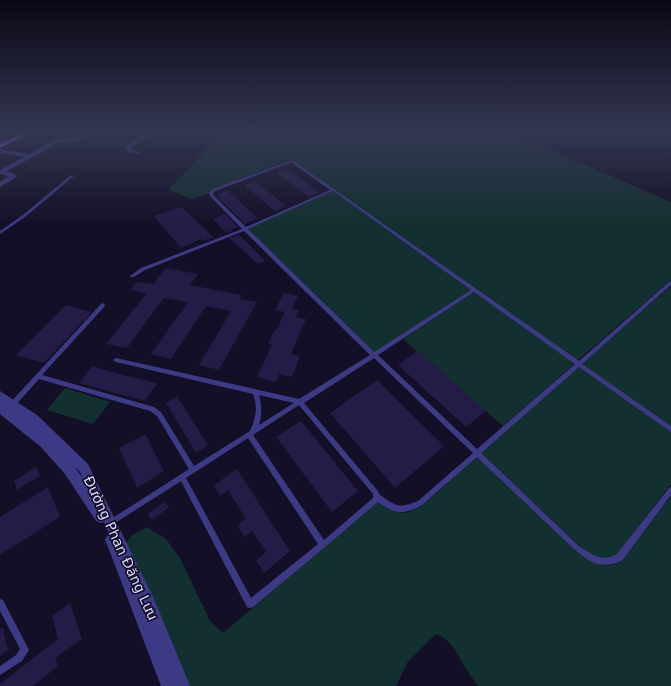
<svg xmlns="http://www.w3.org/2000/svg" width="671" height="686" viewBox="0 0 671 686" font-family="'DejaVu Sans',sans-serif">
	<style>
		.green { fill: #12302f }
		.building { fill: #241b47 }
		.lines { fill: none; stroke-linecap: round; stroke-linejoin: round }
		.service { fill: #3d3a85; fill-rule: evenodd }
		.minor { fill: #3d3a85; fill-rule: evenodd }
		.tertiary { fill: #3d3a85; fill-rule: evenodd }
		.primary { fill: #c25bff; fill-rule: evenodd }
		.labels { text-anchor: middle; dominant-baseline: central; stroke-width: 3.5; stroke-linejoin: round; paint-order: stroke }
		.near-street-label { font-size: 14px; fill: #d9d4ff; stroke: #130f26 }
	</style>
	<rect width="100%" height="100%" fill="#130f26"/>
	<!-- green -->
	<path class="green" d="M225 130H505L671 202V280L577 361 290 161H286L213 190 210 193 192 199 168 190Z
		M333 191 471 290 374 353 248 229Z
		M671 286V427L581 364Z
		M474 292 575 363 503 426 403 339Z
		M578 366 671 431V484L616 556C603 563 591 555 581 547L480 453Z
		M65 388 110 402 93 424 47 410Z
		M477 455 576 550C590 561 604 571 622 561L671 496V686H478C474 680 469 674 465 667 457 654 452 640 436 634L407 663 396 686H185L125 545 131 536 147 527 166 539 180 558 210 621 223 633 379 501C386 507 393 513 403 513 422 512 462 469 477 455Z"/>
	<!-- building -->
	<path class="building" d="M287 169 319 192 309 197 277 173Z
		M255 181 286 206 275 211 244 185Z
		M225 191H228L258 218 245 224 217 196Z
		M182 207 213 237 203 241 201 239 181 248 154 216Z
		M225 214 238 227 232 229 234 230 226 233 213 219Z
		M239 235 250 245 265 261 258 264 229 238Z
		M165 268 198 274 190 285 242 295 240 299 257 302 219 370 199 365 231 311 206 306 171 359 151 354 188 302 164 298 127 348 106 344 147 293 130 290 137 282 153 284Z
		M284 293 298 296 292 309 299 310 296 317 306 319 291 354 300 356 292 377 279 374 276 382 257 377 272 345 268 344 275 329H277L285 312 275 310Z
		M66 305 92 312 44 363 16 355Z
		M417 351 486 411 466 427 398 365Z
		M92 366 119 374 157 383 145 401 79 383Z
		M377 380 444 446 395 488 330 413Z
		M177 396 208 445 196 453 166 403Z
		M301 421 358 491 332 512 276 437Z
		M145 434 164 471 137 488 119 448Z
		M36 467 40 476 17 490 14 481Z
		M237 469 290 551 264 573 256 560 266 552 252 531 244 537 239 528 238 525 246 519 228 490 220 496 214 485Z
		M48 487 60 517 0 555V517Z
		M165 502 169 508 151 520 148 514Z
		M70 603 82 639 55 658 58 666 33 686H0V684L58 639 52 616Z
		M0 628H3L8 650 0 656Z"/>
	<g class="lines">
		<!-- service -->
		<path class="service" d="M184 130H186V131L185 132Z
			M289 161H294L579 361 669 282 671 281V285L582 364 671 426V432L579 367 481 453 579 546C591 554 602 562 616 555L669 488 671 487V495L622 561C600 569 592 564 575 550L477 457 422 505C403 515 396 515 378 502L325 547 253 607 250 608 247 607 181 481 112 525 110 526 108 525 107 523 108 521 189 469 157 416 150 411 39 379 13 408H9L8 406 9 404 101 304 103 303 105 305V306L42 375 154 407 161 412 194 466 250 431C256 418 258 407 253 394L116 362 114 361 113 360 114 359 116 358 299 399 370 355 244 231 145 270 134 277H130V276L141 268 242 229 211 197 209 193 213 189ZM290 163H292L330 190 246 227 214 196 213 193 215 191ZM333 191 471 290 374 352 248 229ZM474 292 575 364 477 449 378 355ZM374 358 473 453 418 501C399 509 395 506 379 494L378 491 304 403ZM259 395 294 403 259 425C262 415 262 405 259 395ZM299 405 373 494V498L324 540 253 435ZM248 438 318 544 251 598 186 478Z
			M71 175 74 176 25 217 0 234V231L23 215Z
			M0 599 3 600 29 650 22 661 0 675V666L16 655 20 649 0 611Z"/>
		<!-- minor -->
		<path class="minor" d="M0 130H5L6 131 0 133Z
			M91 130H99L81 140 58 143 7 171 18 176 0 187V182L9 176 0 174V170L24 157 0 153V149L29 154 55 140 78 137Z
			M149 130H157L131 147 132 150 140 152V154L128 152 125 147 126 146Z
			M0 139 12 142 9 144 0 143Z"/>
		<!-- tertiary -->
		<path class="tertiary" d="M0 391 37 415 88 464 154 599 190 686H161L105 539 109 533 104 522 101 523 96 521 65 474 41 447 0 414ZM75 467 80 472 83 479Z"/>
		<!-- primary -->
		<path class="primary" d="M29 130H38L0 148V144Z"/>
	</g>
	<!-- sky -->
	<linearGradient id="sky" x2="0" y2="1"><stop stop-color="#0a0815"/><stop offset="0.58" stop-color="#333752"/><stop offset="1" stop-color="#333752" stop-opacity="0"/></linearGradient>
	<rect width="671" height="226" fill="url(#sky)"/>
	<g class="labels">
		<!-- near-street labels -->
		<g class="near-street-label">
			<text transform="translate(121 548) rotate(65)">Đường Phan Đăng Lưu</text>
		</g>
	</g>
</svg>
